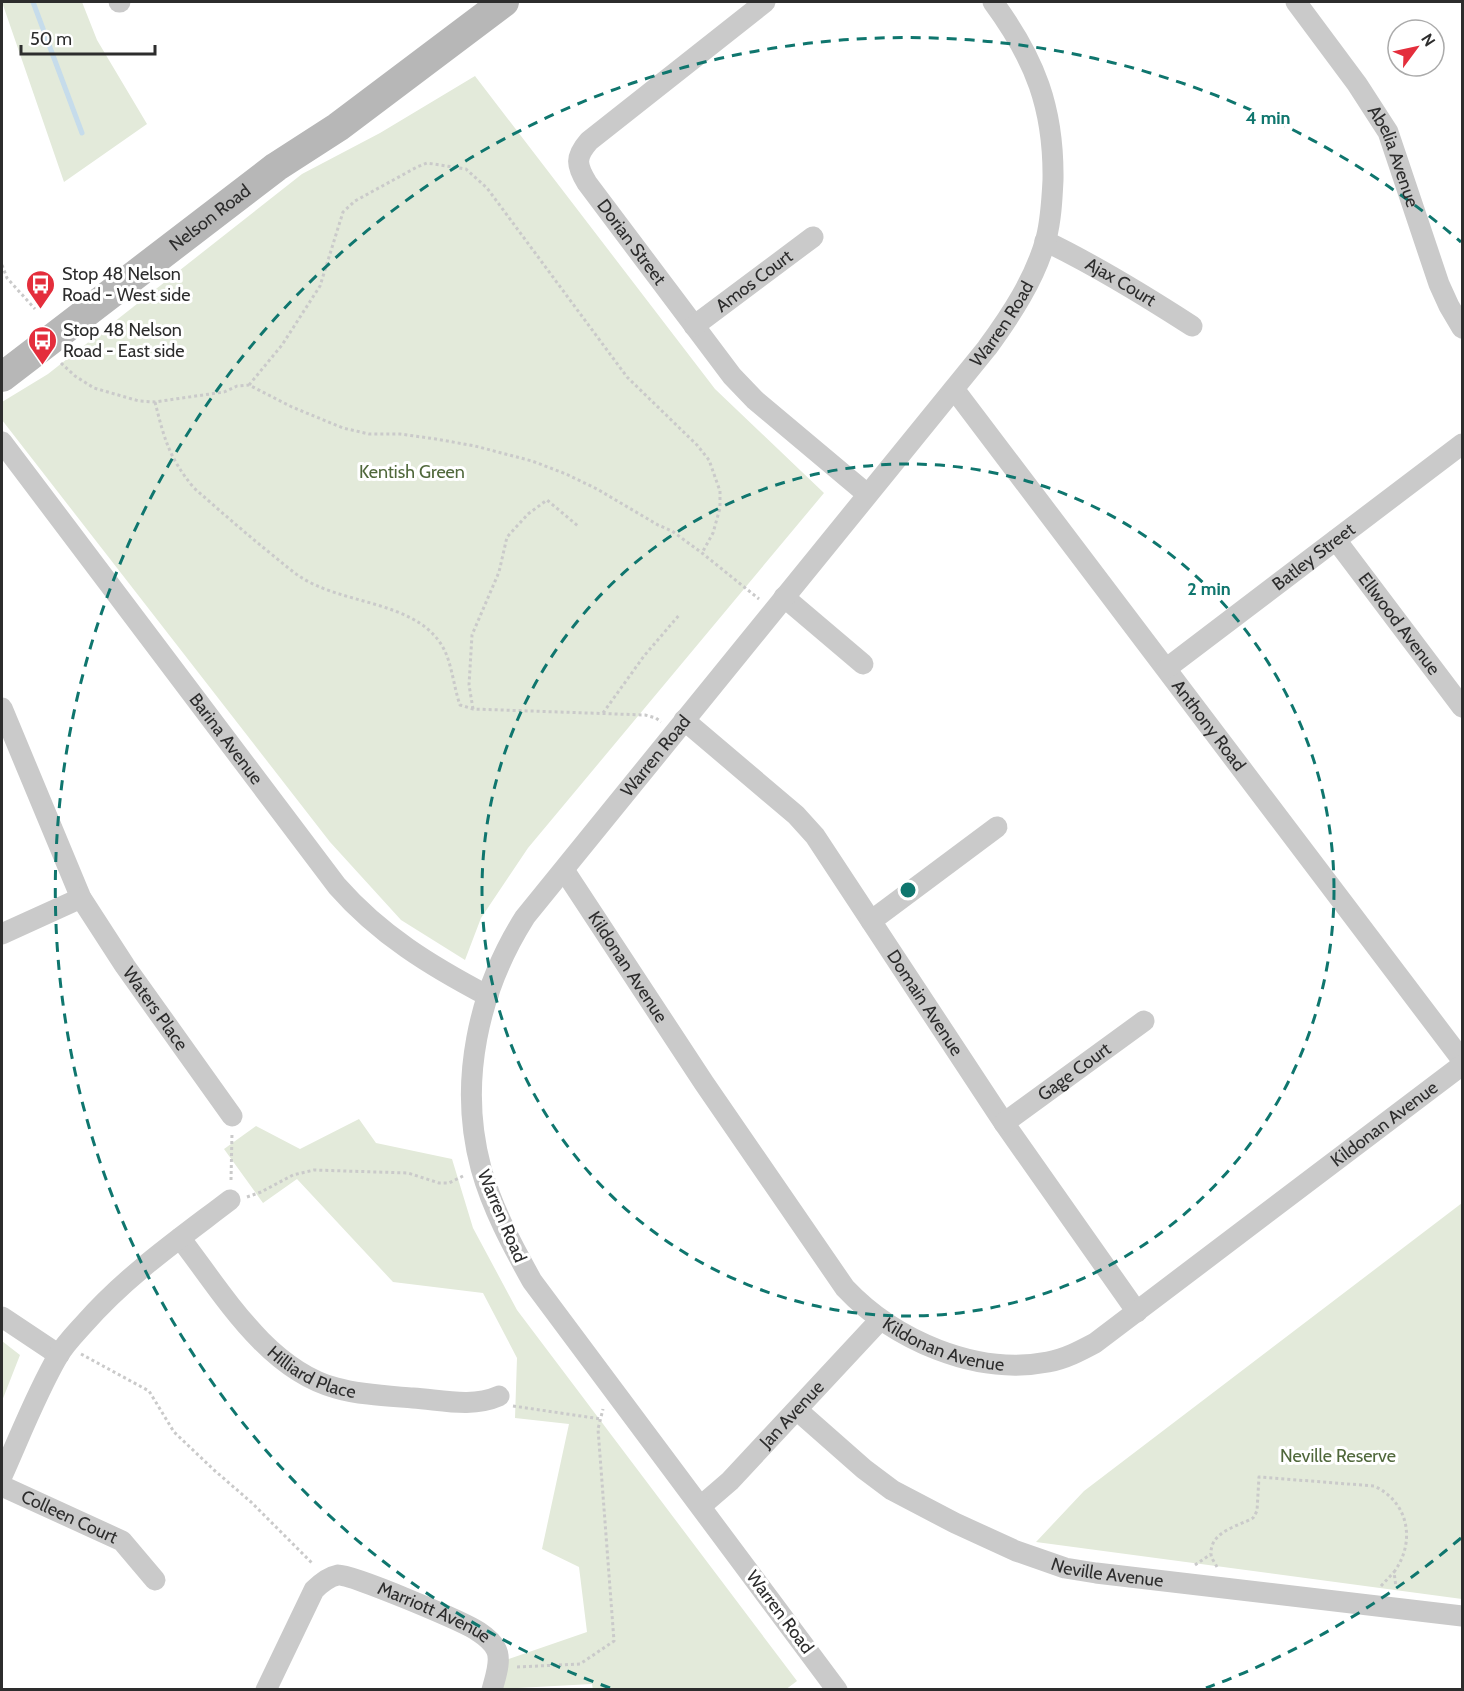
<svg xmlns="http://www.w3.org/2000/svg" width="1464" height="1691" viewBox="0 0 1464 1691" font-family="Cabin,sans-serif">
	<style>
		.green { fill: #e3eada }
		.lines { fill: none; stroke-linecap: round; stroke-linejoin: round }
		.stream { stroke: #c6dceb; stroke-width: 5 }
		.path { stroke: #cacaca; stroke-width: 3; stroke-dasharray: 3 3; stroke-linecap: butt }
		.minor { stroke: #cacaca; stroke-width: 21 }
		.secondary { stroke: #b7b7b7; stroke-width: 30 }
		.ring { fill: none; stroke: #0f766e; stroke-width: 3; stroke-dasharray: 10 8 }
		.labels { text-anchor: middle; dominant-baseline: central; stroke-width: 6; stroke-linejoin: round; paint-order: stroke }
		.street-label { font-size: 18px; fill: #2d2d2d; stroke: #fff }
		.poi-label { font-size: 18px; fill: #2d2d2d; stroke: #fff; text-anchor: start }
		.park-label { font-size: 18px; fill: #50683b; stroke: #fff }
		.centre { fill: #0f766e; stroke: #fff; stroke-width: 3 }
		.ring-label { font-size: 18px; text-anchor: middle; font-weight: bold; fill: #0f766e; stroke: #fff; stroke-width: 6; stroke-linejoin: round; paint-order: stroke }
	</style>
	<rect width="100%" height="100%" fill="#fff"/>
	<!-- green -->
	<path class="green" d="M2 2H82L97 40 147 124 64 182Z
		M475 76 715 389 824 493 528 848 481 918 465 960 401 920 330 842 2 420V402L48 374 302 174 380 133Z
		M359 1119 376 1143 452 1159 473 1228 517 1310 797 1681 785 1690H593L592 1684 500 1689 506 1660 587 1632 579 1567 542 1549 569 1424 515 1418 517 1358 483 1293 393 1282 297 1179 263 1203 224 1149 256 1126 300 1149Z
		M1462 1203V1599L1036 1542 1084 1491Z
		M2 1341 20 1355 2 1401Z"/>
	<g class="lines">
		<!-- stream -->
		<path class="stream" d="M33 2 82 133"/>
		<!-- path -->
		<path class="path" d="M2 265 7 278 35 309
			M61 363 75 376 94 388 139 401 155 402 182 398 224 392 237 386 249 385 292 407 343 428 369 434H400L436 439 475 446 532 461 566 474 597 489 658 525 672 531 702 553 759 599
			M249 385 282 345 320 286 343 212 355 201 417 167 427 163 466 169 487 188 627 377 697 445 709 460 720 491V508L713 533 702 553
			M155 402C164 438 169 458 194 488 219 510 244 532 270 553 280 561 289 569 299 576 342 605 412 600 441 644 452 661 453 685 460 705L473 709 645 715 656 718 661 722
			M473 709 469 685 472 635 499 572 507 537 528 514 547 500 578 526
			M603 713 644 656 680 614
			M231 1180 232 1133
			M247 1197 261 1192 293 1175 314 1170 408 1173 439 1183H449L463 1176
			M81 1354 149 1391 174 1432 214 1470 251 1502 313 1564
			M513 1406 601 1419
			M1195 1565 1211 1554
			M1217 1567C1215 1563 1211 1558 1211 1554 1210 1531 1239 1526 1253 1518L1257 1511 1259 1477 1374 1486C1409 1502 1416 1542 1394 1572L1396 1587
			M1381 1586 1394 1572
			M517 1667 580 1664 614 1641 598 1429 603 1409"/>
		<!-- minor -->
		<g class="minor">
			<path d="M119 2H120"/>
			<path id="s1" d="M765 2 589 141C575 157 576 165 587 183L732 376 755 400 867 494"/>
			<path id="s2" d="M1296 2 1357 84 1388 132 1439 284 1449 306 1462 328"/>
			<path id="s3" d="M1045 241C1097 266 1144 295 1192 326"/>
			<path id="s4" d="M694 326 813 237"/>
			<path id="s5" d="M954 389 1462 1060"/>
			<path id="s6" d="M2 442 337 886C380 935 431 966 488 996"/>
			<path id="s7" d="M1336 540 1462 707"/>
			<path d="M784 597 863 664"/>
			<path id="s8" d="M1167 668 1462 444"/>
			<path id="s9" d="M2 708 81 898 125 966 232 1116"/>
			<path id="s10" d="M684 720 796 815 815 836 1004 1123 1137 1312"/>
			<path id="s11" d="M564 870 704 1083 845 1288C894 1340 976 1376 1048 1362 1065 1359 1080 1351 1095 1343L1462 1065"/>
			<path d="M871 921 997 827"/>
			<path d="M2 934 81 898"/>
			<path id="s12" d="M1004 1123 1144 1021"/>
			<path id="s13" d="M180 1238C222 1292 266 1369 336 1388 361 1395 388 1396 413 1398 442 1400 472 1408 499 1396"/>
			<path d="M2 1317 59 1355"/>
			<path id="s14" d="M797 1410 864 1469 892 1490 955 1523 1016 1551 1065 1568 1096 1573 1462 1616"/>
			<path d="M2 1476C20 1436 36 1394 58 1356 65 1344 75 1334 84 1324 127 1275 179 1239 230 1200"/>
			<path id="s15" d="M2 1486 122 1541 155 1580"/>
			<path id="s16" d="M701 1506 730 1481 880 1320"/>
			<path id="s17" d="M266 1690 314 1590C321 1583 328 1577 338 1575 349 1573 467 1623 479 1632 485 1636 493 1643 496 1649 502 1660 495 1678 492 1690"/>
			<path id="s18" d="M837 1690 532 1281C512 1245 492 1208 481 1168 458 1083 478 991 525 917L987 348C1011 315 1035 279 1046 239 1051 220 1052 200 1053 180 1054 108 1035 59 993 2"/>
		</g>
		<!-- secondary -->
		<path class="secondary" id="s19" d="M2 377 276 167 338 127 504 2"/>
	</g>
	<!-- distance rings -->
	<g class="ring">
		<circle cx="908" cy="890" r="426"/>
		<path d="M1461 1538A852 852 0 0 1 1206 1688M610 1688A852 852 0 1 1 1461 242"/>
	</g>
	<!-- icons -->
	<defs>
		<symbol id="bus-pin" viewBox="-11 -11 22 30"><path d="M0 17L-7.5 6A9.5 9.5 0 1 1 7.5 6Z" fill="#e42e3c" stroke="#fff"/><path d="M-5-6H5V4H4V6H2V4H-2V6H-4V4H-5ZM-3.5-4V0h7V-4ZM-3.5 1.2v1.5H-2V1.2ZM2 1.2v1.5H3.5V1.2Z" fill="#fff"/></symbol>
	</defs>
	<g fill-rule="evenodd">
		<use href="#bus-pin" x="24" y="268" width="33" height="45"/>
		<use href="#bus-pin" x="26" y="324" width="33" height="45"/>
	</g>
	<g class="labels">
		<!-- street labels -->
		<g class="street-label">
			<text stroke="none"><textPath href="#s2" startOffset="184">Abelia Avenue</textPath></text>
			<text stroke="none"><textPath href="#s19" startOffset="262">Nelson Road</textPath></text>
			<text stroke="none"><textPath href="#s1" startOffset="345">Dorian Street</textPath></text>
			<text stroke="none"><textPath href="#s4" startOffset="75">Amos Court</textPath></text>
			<text stroke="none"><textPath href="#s3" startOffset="86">Ajax Court</textPath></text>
			<text stroke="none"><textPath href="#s18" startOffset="1658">Warren Road</textPath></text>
			<text stroke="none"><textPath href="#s8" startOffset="184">Batley Street</textPath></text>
			<text stroke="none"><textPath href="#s7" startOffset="105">Ellwood Avenue</textPath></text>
			<text stroke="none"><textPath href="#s5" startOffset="422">Anthony Road</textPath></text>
			<text stroke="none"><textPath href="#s6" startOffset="372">Barina Avenue</textPath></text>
			<text stroke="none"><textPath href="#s18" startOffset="1104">Warren Road</textPath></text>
			<text stroke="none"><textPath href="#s11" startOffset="116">Kildonan Avenue</textPath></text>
			<text stroke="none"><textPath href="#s10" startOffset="375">Domain Avenue</textPath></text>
			<text stroke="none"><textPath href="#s9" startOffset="339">Waters Place</textPath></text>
			<text stroke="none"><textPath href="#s12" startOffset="87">Gage Court</textPath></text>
			<text stroke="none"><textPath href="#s11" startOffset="1142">Kildonan Avenue</textPath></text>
			<text transform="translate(502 1216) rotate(67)">Warren Road</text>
			<text stroke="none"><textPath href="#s11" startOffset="620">Kildonan Avenue</textPath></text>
			<text stroke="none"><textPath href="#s13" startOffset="192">Hilliard Place</textPath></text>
			<text stroke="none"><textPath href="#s16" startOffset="129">Jan Avenue</textPath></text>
			<text stroke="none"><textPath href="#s15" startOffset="74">Colleen Court</textPath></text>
			<text stroke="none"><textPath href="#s14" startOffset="357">Neville Avenue</textPath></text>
			<text transform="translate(780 1612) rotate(53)">Warren Road</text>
			<text stroke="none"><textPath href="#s17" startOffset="243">Marriott Avenue</textPath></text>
		</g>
		<!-- poi labels -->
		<g class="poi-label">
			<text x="62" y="274">Stop 48 Nelson<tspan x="62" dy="21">Road - West side</tspan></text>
			<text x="63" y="330">Stop 48 Nelson<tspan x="63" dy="21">Road - East side</tspan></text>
		</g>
		<!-- park labels -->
		<g class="park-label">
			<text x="412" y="472">Kentish Green</text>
			<text x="1338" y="1456">Neville Reserve</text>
		</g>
	</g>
	<circle cx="908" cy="890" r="9" class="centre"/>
	<g class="ring-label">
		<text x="1268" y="124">4 min</text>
		<text x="1209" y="595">2 min</text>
	</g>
	<!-- border -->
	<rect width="1464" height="1691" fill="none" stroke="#2d2d2d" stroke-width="6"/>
	<!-- north arrow -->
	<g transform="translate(1416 48) rotate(57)"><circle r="28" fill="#ffffff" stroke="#ababab" stroke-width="1.5"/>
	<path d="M0-4.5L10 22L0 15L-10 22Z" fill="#e42e3c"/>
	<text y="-9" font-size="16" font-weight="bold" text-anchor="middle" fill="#2d2d2d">N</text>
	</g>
	<!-- scale -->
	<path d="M21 45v9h134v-9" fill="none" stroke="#2d2d2d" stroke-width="3"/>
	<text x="30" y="45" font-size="18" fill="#2d2d2d" stroke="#ffffff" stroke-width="4.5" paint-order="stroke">50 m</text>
</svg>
